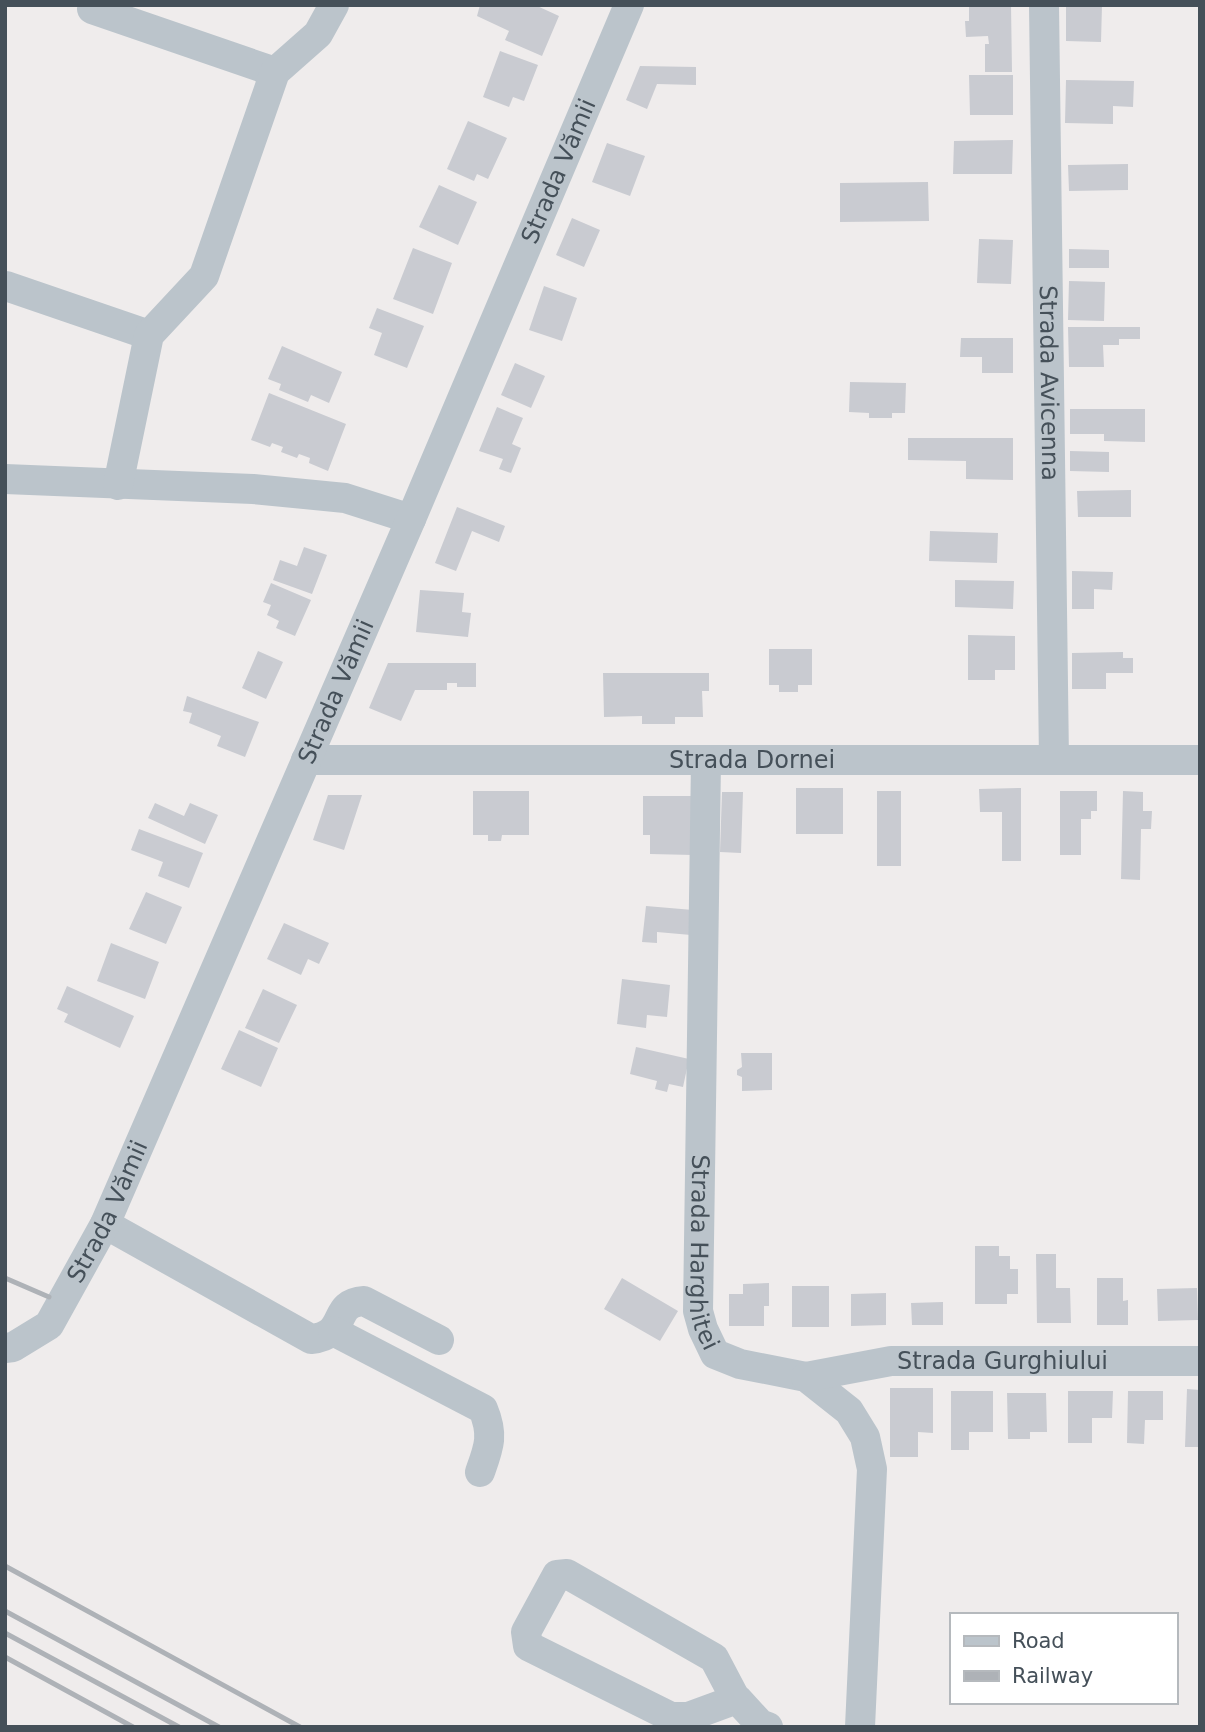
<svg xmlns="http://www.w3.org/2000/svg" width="1205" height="1732" viewBox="0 0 1205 1732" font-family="'DejaVu Sans',sans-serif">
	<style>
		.building { fill: #c9cbd1 }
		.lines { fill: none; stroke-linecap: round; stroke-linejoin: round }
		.minor { stroke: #bbc4cb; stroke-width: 30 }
		.rail { stroke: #aeb2b7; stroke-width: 5 }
		.labels { text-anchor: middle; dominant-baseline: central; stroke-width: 5; stroke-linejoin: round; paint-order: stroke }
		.street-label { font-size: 24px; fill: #455059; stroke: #fff }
	</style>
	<rect width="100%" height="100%" fill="#efecec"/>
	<!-- building -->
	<path class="building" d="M480 5H535L559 16 542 56 505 40 509 31 477 16Z
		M969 5H1011L1012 72H985V44H989L988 36 966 37 965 21H969Z
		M1066 5H1102L1101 42 1066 41Z
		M500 51 538 65 524 101 513 97 509 107 483 97Z
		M640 66 696 67V85L657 84 647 109 626 100Z
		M969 75H1013V115H970Z
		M1066 80 1134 81 1133 107 1113 106V124L1065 123Z
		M468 121 507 138 488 179 477 174 474 181 447 169Z
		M1013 140 1012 174H953L954 141Z
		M607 143 645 156 630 196 592 182Z
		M1128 164V190L1069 191 1068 165Z
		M928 182 929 221 840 222V183Z
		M439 185 477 202 458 245 419 227Z
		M572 218 600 230 584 267 556 255Z
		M979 239 1013 240 1011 284 977 283Z
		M413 248 452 263 433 314 393 299Z
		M1069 249 1109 250V268H1069Z
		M1069 281 1105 282 1104 321 1068 320Z
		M544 286 577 298 562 341 529 330Z
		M377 308 424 326 407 368 374 355 382 333 369 328Z
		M1068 327H1140V339H1119V345H1103L1104 367H1069Z
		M961 338H1013V373H982V357H960Z
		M282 346 342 372 329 403 311 395 308 402 279 390 281 384 268 379Z
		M515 363 545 376 531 408 501 395Z
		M850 382 906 383 905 413H892V418H869V413L849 412Z
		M269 393 346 424 328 471 309 463 310 458 299 454 297 458 281 452 283 447 272 443 270 447 251 440Z
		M497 407 523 418 512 444 521 448 511 473 499 469 503 459 479 451Z
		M1070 409H1145V442L1104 441V434H1070Z
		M908 438H1013V480L966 479V461L908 460Z
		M1070 451 1109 452V472L1070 471Z
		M1131 490V517H1078L1077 491Z
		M457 507 505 526 499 542 472 531 456 571 435 563Z
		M930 531 998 533 997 563 929 561Z
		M304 547 327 555 312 594 273 580 280 560 297 566Z
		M1072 571 1113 572 1112 590 1094 589V609H1072Z
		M955 580 1014 581 1013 609 955 607Z
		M271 583 311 600 295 636 276 628 279 621 267 615 271 605 263 602Z
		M420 590 464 593 462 612 471 613 468 637 416 632Z
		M968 635 1015 636V670H995V680H968Z
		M769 649H812V685H798V692H779V685H769Z
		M258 651 283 662 266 699 242 688Z
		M1123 652V658H1133V673H1106V689H1072V653Z
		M388 663H476V687H457V683H447V690H415L401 721 369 708Z
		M603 673H709V691H702L703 717H675V724H642V716L604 717Z
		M187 696 259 722 245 757 217 746 221 736 189 723 192 713 183 711Z
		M796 788H843V834H796Z
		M1021 788V861H1002V812H980L979 789Z
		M473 791H529V835H502L501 841H488V835H473Z
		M877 791H901V866H877Z
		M1060 791H1097V811H1091V819H1081V855H1060Z
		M1123 791 1143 792V811H1152L1151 829H1141L1140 880 1121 879Z
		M722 792H743L741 853 720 852Z
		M328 795H362L344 850 313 840Z
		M643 796H695L693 855 650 854V835H643Z
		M155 803 184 816 190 803 218 815 205 844 148 818Z
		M139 829 203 853 189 888 158 876 163 862 131 850Z
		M146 892 182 907 166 944 129 929Z
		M646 906 693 910 691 935 657 932V943L642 942Z
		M284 923 329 943 319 964 308 959 301 975 267 959Z
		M111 943 159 962 145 999 97 981Z
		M622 979 670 985 667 1017 647 1015 646 1028 617 1024Z
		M67 986 134 1016 120 1048 64 1022 68 1014 57 1009Z
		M263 989 297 1005 279 1043 245 1028Z
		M239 1030 278 1048 261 1087 221 1069Z
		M636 1047 689 1059 683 1087 669 1084 667 1092 655 1089 657 1081 630 1074Z
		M741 1053H772V1090L742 1091V1077L737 1075V1070L742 1067Z
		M975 1246H999V1256H1010V1269H1018V1294H1007V1304H975Z
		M1036 1254H1056V1288H1070L1071 1323H1037Z
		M622 1278 678 1311 660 1341 604 1309Z
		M1097 1278H1123V1301L1128 1300V1325H1097Z
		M769 1283V1306H764V1326H729V1294H743V1284Z
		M792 1286H829V1327H792Z
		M1197 1288 1198 1320 1158 1321 1157 1289Z
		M886 1293V1325L851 1326V1294Z
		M943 1302V1325H912L911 1303Z
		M890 1388H933V1433L918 1432V1457H890Z
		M1187 1389 1200 1390V1447H1185Z
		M951 1391H993V1432H969V1450H951Z
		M1068 1391H1113L1112 1418H1092V1443H1068Z
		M1128 1391H1163V1420H1145L1144 1444 1127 1443Z
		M1007 1393H1046L1047 1432H1030V1439H1008Z"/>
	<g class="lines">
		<!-- minor -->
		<g class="minor">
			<path id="s1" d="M1044 5 1054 760"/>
			<path d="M92 9 275 72"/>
			<path d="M6 286 149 335"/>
			<path d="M5 479 253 489 345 498 411 519"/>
			<path d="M118 485 149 335 204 276 275 72 318 34 334 5"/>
			<path id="s2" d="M306 760H1200"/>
			<path id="s3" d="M706 761 698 1311 703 1329 715 1354 740 1364 806 1377 849 1411 865 1437 872 1469 860 1727"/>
			<path d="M105 1224 311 1339C350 1335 330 1303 364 1301L439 1340"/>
			<path d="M333 1331 483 1409C494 1435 489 1447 480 1472"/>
			<path id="s4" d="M5 1348 13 1347 49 1325 105 1224 411 519 629 5"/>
			<path id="s5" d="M806 1377 891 1361H1200"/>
			<path d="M737 1699 688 1717H671L528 1646 526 1632 557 1575 567 1574 714 1658 734 1696 737 1699 760 1724 768 1727"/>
		</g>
		<!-- rail -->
		<path class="rail" d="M5 1278 49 1297
			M5 1566 300 1727
			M5 1611 219 1727
			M5 1633 179 1727
			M5 1657 133 1727"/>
	</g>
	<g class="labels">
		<!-- street labels -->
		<g class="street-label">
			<text stroke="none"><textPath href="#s4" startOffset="1312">Strada Vămii</textPath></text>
			<text stroke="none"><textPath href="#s1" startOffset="378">Strada Avicenna</textPath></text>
			<text stroke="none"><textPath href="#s4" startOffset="746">Strada Vămii</textPath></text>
			<text stroke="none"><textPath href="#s2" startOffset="446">Strada Dornei</textPath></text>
			<text stroke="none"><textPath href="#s4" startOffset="178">Strada Vămii</textPath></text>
			<text stroke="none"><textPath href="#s3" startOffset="492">Strada Harghitei</textPath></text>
			<text stroke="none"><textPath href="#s5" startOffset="198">Strada Gurghiului</textPath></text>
		</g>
	</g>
	<!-- border -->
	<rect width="1205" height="1732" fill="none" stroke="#455059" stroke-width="14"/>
	<!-- legend -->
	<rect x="950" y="1613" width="228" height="91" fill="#ffffff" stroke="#b5b9bd" stroke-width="2"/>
	<rect x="964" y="1636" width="35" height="10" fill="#bbc4cb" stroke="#b5b9bd" stroke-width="2"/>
	<text x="1012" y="1648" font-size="21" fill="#455059">Road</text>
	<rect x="964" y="1671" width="35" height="10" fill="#aeb2b7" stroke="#b5b9bd" stroke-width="2"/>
	<text x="1012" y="1683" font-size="21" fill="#455059">Railway</text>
</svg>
